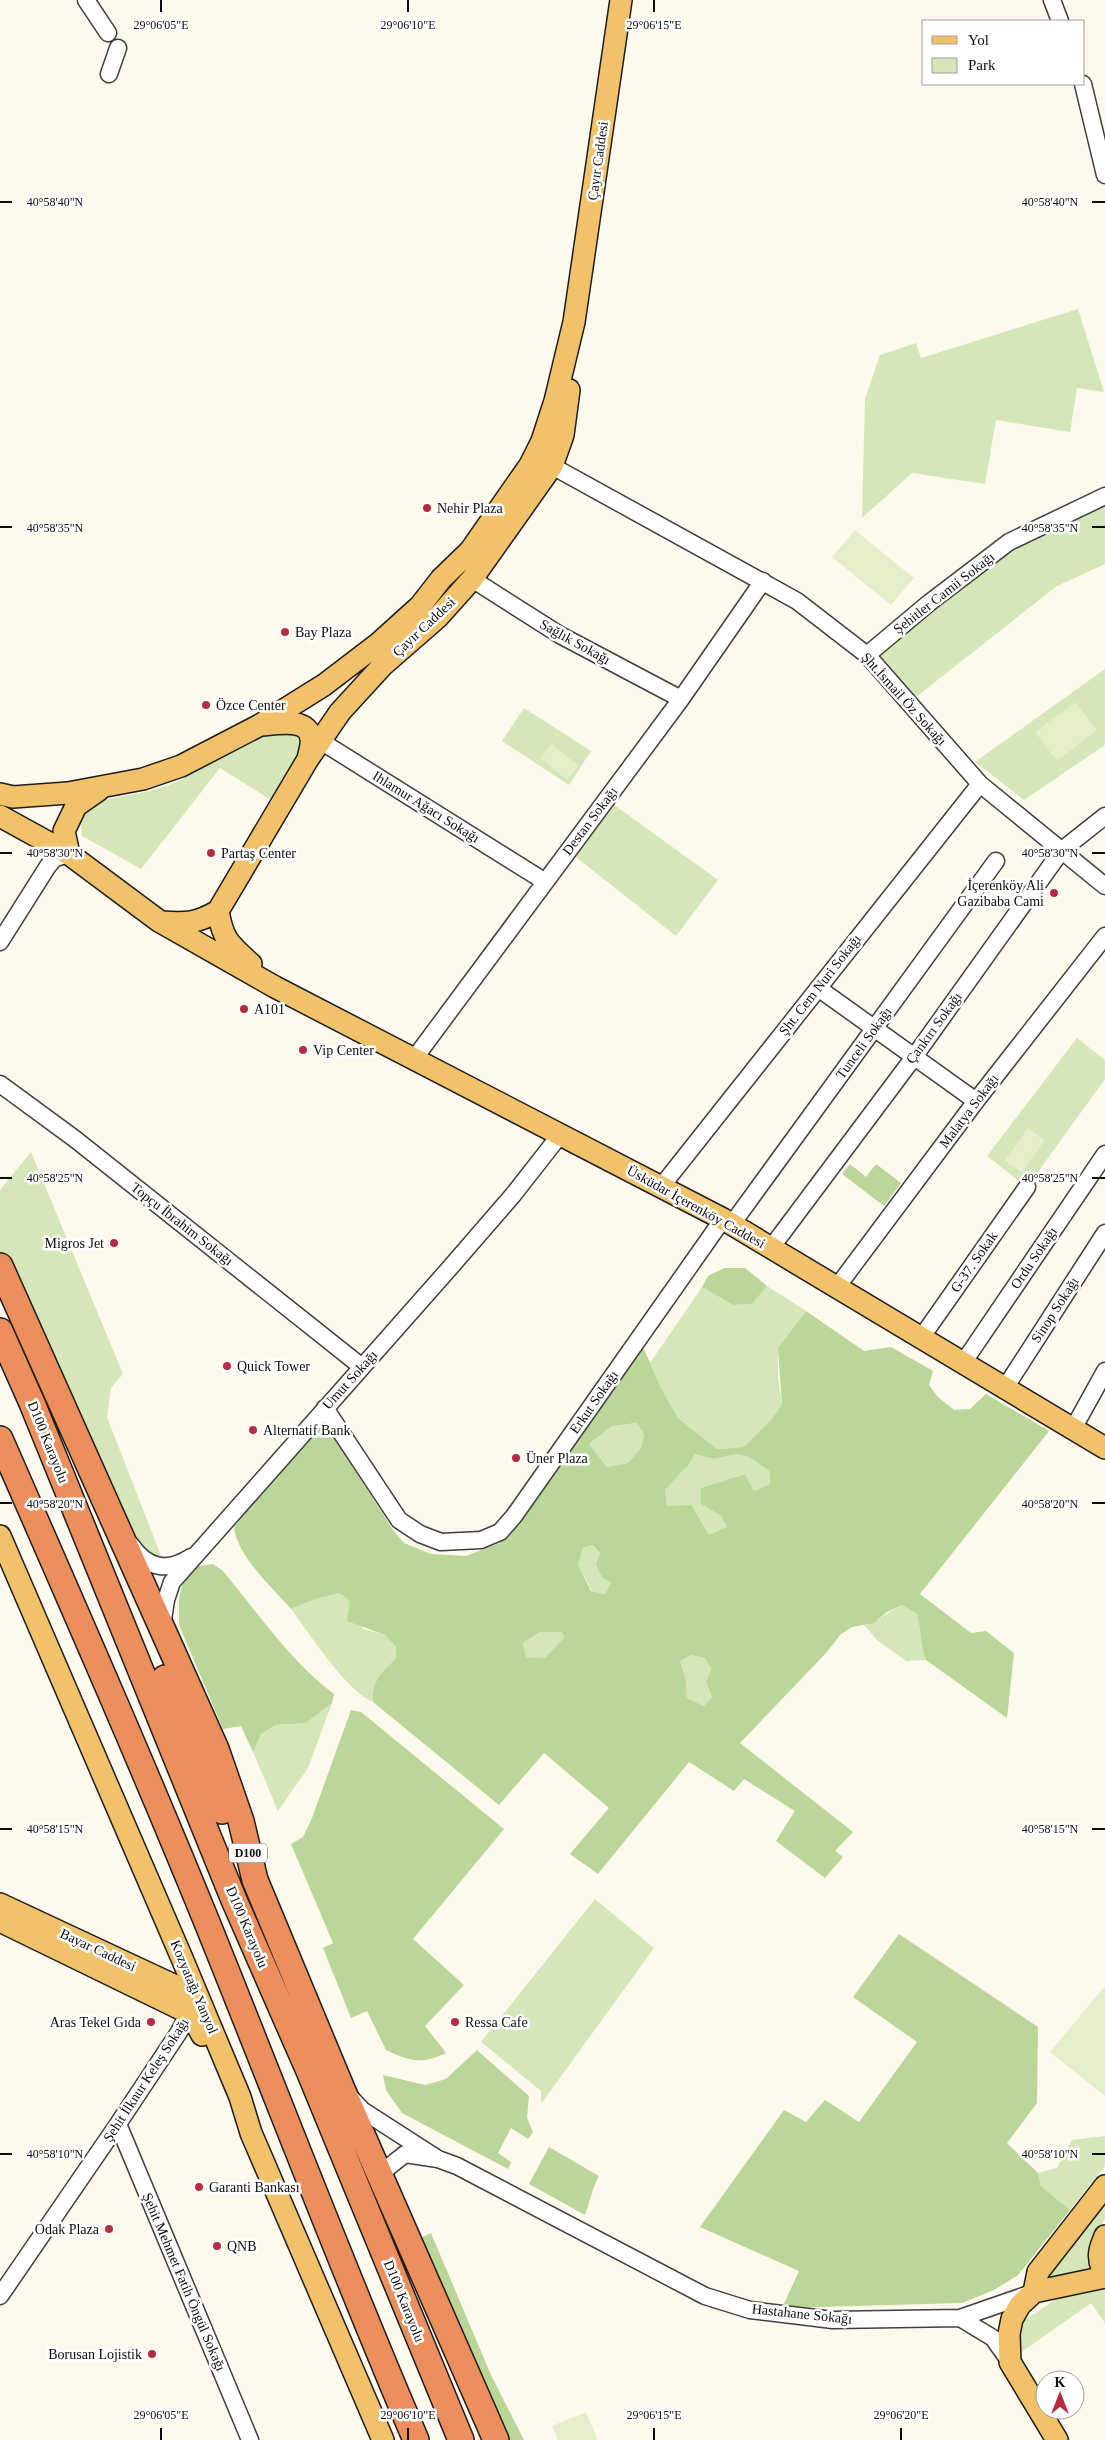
<svg xmlns="http://www.w3.org/2000/svg" width="1105" height="2440" viewBox="0 0 1105 2440" font-family="Georgia,serif">
	<style>
		.green { fill: #d5e6b9 }
		.forest { fill: #bbd699; fill-rule: evenodd }
		.pitch { fill: #e5eeca }
		.lines { fill: none; stroke-linecap: round; stroke-linejoin: round }
		.minor-casing { stroke: #3f3f3f; stroke-width: 19 }
		.major-casing { stroke: #1d1d1d; stroke-width: 24 }
		.highway-casing { stroke: #1d1d1d; stroke-width: 28 }
		.minor { stroke: #fff; stroke-width: 16 }
		.major { stroke: #f1c26a; stroke-width: 21 }
		.highway { stroke: #ec8f5d; stroke-width: 25 }
		.ticks { fill: none; stroke: #0c0c0c; stroke-width: 2 }
		.poi-dot { fill: #b52c41; stroke: #fff; stroke-width: 2 }
		.labels { text-anchor: middle; dominant-baseline: central; stroke-width: 5; stroke-linejoin: round; paint-order: stroke }
		.shield { fill: #fff; stroke: #555; stroke-width: 1 }
		.shield-label { font-size: 12px; font-weight: bold; fill: #0c0c0c }
		.street-label { font-size: 14px; fill: #0c0c0c; stroke: #fff }
		.poi-label { font-size: 14px; fill: #0c0c0c; stroke: #fff; text-anchor: start }
		.ticks-label { font-size: 12px; text-anchor: middle; fill: #0c0c0c; stroke: #fff; stroke-width: 5; stroke-linejoin: round; paint-order: stroke }
	</style>
	<rect width="100%" height="100%" fill="#fef9ed"/>
	<!-- green -->
	<path class="green" d="M1078 309 1104 392 1077 388 1070 432 996 420 985 484 912 473 862 518 865 399 880 355 916 343 921 358Z
		M1105 505V564L1057 586 916 697 873 657 1011 547Z
		M1105 669V745L1024 800 975 762Z
		M524 708 591 751 569 785 502 741Z
		M290 732 301 736 303 747 276 803 220 768 141 869 82 836 80 817C98 795 128 797 153 790 193 780 221 752 256 737 266 733 279 733 290 732Z
		M613 804 718 880 676 936 572 854Z
		M1077 1038 1105 1060V1079L1027 1187 987 1156Z
		M31 1152 123 1374 111 1388 107 1417 163 1561 140 1557 0 1267V1190Z
		M767 1286 806 1311 778 1348V1377L782 1404 771 1420 744 1447 717 1449 678 1418 661 1388 650 1363 702 1287 733 1305 752 1304Z
		M638 1423 644 1434 641 1448 628 1463 607 1467 589 1444 612 1426Z
		M693 1454 714 1459 736 1454 749 1457 769 1471 770 1484 754 1491 745 1474 701 1488 702 1504 720 1515 727 1528 709 1535 667 1506 665 1490 691 1462Z
		M593 1545 600 1553 596 1564 612 1583 605 1594 592 1591 578 1565 583 1548Z
		M339 1593 350 1601 363 1629 385 1635 396 1647V1658C382 1672 371 1681 373 1702 346 1691 310 1634 291 1609L315 1599Z
		M902 1605 917 1614C921 1629 920 1646 926 1660L906 1661 877 1640 864 1625C878 1623 888 1611 902 1605Z
		M540 1632H563L564 1639 545 1658 526 1657 523 1643Z
		M691 1655 705 1658 711 1669 706 1682 712 1697 704 1706 687 1698 686 1680 680 1661Z
		M332 1703 308 1768 278 1811 253 1752 261 1734 276 1725 306 1723Z
		M595 1899 654 1948 541 2104V2091L481 2042Z
		M1105 2136V2166L1070 2210 1041 2186 1038 2173 1057 2168 1072 2140Z
		M1105 2199V2219L1098 2231 1093 2269 1047 2280 1049 2271Z
		M1105 2286V2323L1091 2303 1016 2356 1017 2325 1058 2298Z"/>
	<!-- forest -->
	<path class="forest" d="M850 1164 866 1177 876 1164 901 1183 884 1206 842 1174Z
		M724 1268H745L767 1286 752 1304 733 1305 702 1287 708 1276Z
		M806 1311 864 1351 891 1347 933 1371 929 1385 938 1397 954 1410 970 1409 986 1394 1049 1431 920 1594 971 1633 986 1631 1014 1653 1007 1718 926 1660C920 1646 921 1629 917 1614L902 1605 887 1612 874 1623 852 1627 840 1635 827 1652 740 1743 853 1832 835 1851 843 1857 825 1878 776 1841 795 1811 744 1779 734 1791 689 1762 598 1874 570 1854 609 1808 544 1753 499 1805 373 1702C371 1681 382 1672 396 1658V1647L385 1635 347 1621 350 1601 339 1593 315 1599 291 1609C272 1587 237 1556 234 1527L323 1420 393 1530 404 1543 431 1554 466 1556 500 1543 643 1347 661 1388 678 1418 717 1449 744 1447 771 1420 782 1404 778 1348ZM637 1423 644 1434 641 1448 628 1463 607 1467 589 1444 612 1426ZM694 1454 714 1459 736 1454 749 1457 769 1471 770 1484 754 1491 745 1474 701 1488V1504L720 1515 727 1527 709 1535 691 1505 667 1506 665 1490 691 1462ZM593 1545 600 1553 596 1564 602 1577 611 1583 605 1594 591 1591 578 1565 583 1548ZM540 1632H562L564 1638 545 1658 526 1657 523 1643ZM691 1655 705 1658 711 1669 706 1682 712 1697 704 1706 687 1698 686 1680 680 1661Z
		M213 1564 223 1571C258 1613 290 1661 334 1694L332 1703 306 1723 276 1725 261 1734 253 1752 241 1726 223 1729 179 1625V1599L184 1579 198 1566Z
		M351 1710 361 1712 504 1829 413 1939 464 1985 425 2026 446 2053C422 2065 409 2061 386 2050L367 2011 351 2018 323 1948 333 1943 291 1844 303 1837 312 1818Z
		M899 1934 1038 2027 1037 2103 1007 2143 1038 2173 1041 2186 1070 2210 1018 2275 994 2290 962 2303 782 2308 799 2271 700 2227 784 2110 806 2122 825 2100 859 2122 917 2042 853 1997Z
		M477 2050 529 2096 527 2118 533 2132 528 2139 511 2128 498 2153 511 2162 508 2169 402 2113 386 2090 383 2075 425 2085 446 2079Z
		M549 2147 599 2176C592 2189 590 2201 585 2215L529 2184Z
		M431 2233 491 2375 524 2440H504L414 2241Z"/>
	<!-- pitch -->
	<path class="pitch" d="M855 530 914 578 891 605 832 557Z
		M1075 702 1097 730 1057 761 1035 732Z
		M552 744 579 766 567 780 540 758Z
		M1028 1128 1045 1140 1022 1173 1004 1161Z
		M1105 1986V2096L1050 2052Z
		M586 2412 598 2440H558L552 2426Z"/>
	<g class="lines">
		<defs>
			<path id="minor" d="M86 0 108 33
				M1052 0 1060 21
				M109 74 118 48
				M1083 84 1105 175
				M552 466 797 601 867 655 980 784 1105 886
				M472 579 560 635 681 699
				M867 655 929 603 1009 542 1105 496
				M311 735 544 881
				M0 942 48 866 55 858 69 854
				M818 988 976 1101
				M414 1059 681 699 763 581
				M0 1084 75 1139 362 1367
				M661 1187 980 784
				M732 1224 996 861
				M771 1248 914 1057 1062 850 1105 816
				M837 1287 976 1101 1105 936
				M921 1338 1027 1187
				M963 1363 1105 1154
				M1005 1388 1105 1233
				M325 1408 399 1520 420 1534 441 1542 481 1540 500 1532 514 1516 723 1219
				M1073 1429 1105 1371
				M131 1545C147 1568 167 1573 191 1557
				M162 1626 166 1600 172 1582 448 1270 513 1195 560 1135
				M350 2097 362 2110 438 2159 405 2154 386 2169 383 2183
				M118 2124 250 2440
				M438 2159 457 2166 705 2296 750 2310 833 2320 960 2318 1032 2293
				M0 2296 118 2124 179 2032 189 2013
				M960 2318 993 2338 1010 2362"/>
			<path id="major" d="M262 725C277 724 309 717 311 739 312 745 309 753 308 759
				M0 794 13 797 68 793 143 779 181 766 260 725 324 685 379 643 420 606 441 579 470 551 530 465 542 441 555 401 574 322 621 0
				M0 816 69 854 159 921 275 987 723 1219 1105 1448
				M69 854 64 831 76 806 99 790
				M218 911C223 940 229 944 251 964
				M162 922C187 924 197 923 218 911L308 759 340 712 383 665 438 617 472 579 552 466 563 435 569 390
				M0 1536 181 1956 240 2097 251 2133 383 2440
				M0 1904 197 1996
				M0 1921 191 2014 202 2035
				M1105 2236C1100 2248 1097 2256 1102 2268L1105 2270
				M1034 2292 1020 2305 1012 2319 1009 2334 1010 2362 1057 2440
				M1034 2292 1038 2272 1105 2186
				M1034 2292 1105 2277"/>
			<path id="highway" d="M0 1266 216 1749 241 1821 255 1880 342 2089 496 2440
				M0 1331 32 1403 234 1900 309 2071 461 2440
				M0 1439C70 1599 140 1758 206 1920 276 2093 342 2268 416 2440
				M165 1678 222 1811"/>
		</defs>
		<!-- minor casing -->
		<use href="#minor" class="minor-casing"/>
		<!-- major casing -->
		<use href="#major" class="major-casing"/>
		<!-- highway casing -->
		<use href="#highway" class="highway-casing"/>
		<!-- minor -->
		<use href="#minor" class="minor"/>
		<!-- major -->
		<use href="#major" class="major"/>
		<!-- highway -->
		<use href="#highway" class="highway"/>
	</g>
	<!-- ticks -->
	<path class="ticks" d="M161 0V12M408 0V12M654 0V12M0 202H12M1092 202H1105M0 527H12M1092 527H1105M0 853H12M1092 853H1105M0 1178H12M1092 1178H1105M0 1503H12M1092 1503H1105M0 1829H12M1092 1829H1105M0 2154H12M1092 2154H1105M161 2428V2440M408 2428V2440M654 2428V2440M901 2428V2440"/>
	<!-- markers -->
	<g class="poi-dot">
		<circle cx="427" cy="508" r="5"/>
		<circle cx="285" cy="632" r="5"/>
		<circle cx="206" cy="705" r="5"/>
		<circle cx="211" cy="853" r="5"/>
		<circle cx="1054" cy="893" r="5"/>
		<circle cx="244" cy="1009" r="5"/>
		<circle cx="303" cy="1050" r="5"/>
		<circle cx="114" cy="1243" r="5"/>
		<circle cx="227" cy="1366" r="5"/>
		<circle cx="253" cy="1430" r="5"/>
		<circle cx="516" cy="1458" r="5"/>
		<circle cx="151" cy="2022" r="5"/>
		<circle cx="455" cy="2022" r="5"/>
		<circle cx="199" cy="2187" r="5"/>
		<circle cx="109" cy="2229" r="5"/>
		<circle cx="217" cy="2246" r="5"/>
		<circle cx="152" cy="2354" r="5"/>
	</g>
	<g class="labels">
		<!-- shield labels -->
		<rect class="shield" x="229" y="1843.5" width="38" height="19" rx="4"/>
		<g class="shield-label">
			<text x="248" y="1853">D100</text>
		</g>
		<!-- street labels -->
		<g class="street-label">
			<text transform="translate(598 161) rotate(-82)">Çayır Caddesi</text>
			<text transform="translate(944 593) rotate(-38)">Şehitler Camii Sokağı</text>
			<text transform="translate(424 627) rotate(-43)">Çayır Caddesi</text>
			<text transform="translate(575 642) rotate(29)">Sağlık Sokağı</text>
			<text transform="translate(904 699) rotate(48)">Şht.İsmail Öz Sokağı</text>
			<text transform="translate(426 807) rotate(32)">Ihlamur Ağacı Sokağı</text>
			<text transform="translate(590 821) rotate(-53)">Destan Sokağı</text>
			<text transform="translate(820 985) rotate(-52)">Şht. Cem Nuri Sokağı</text>
			<text transform="translate(934 1028) rotate(-54)">Çankırı Sokağı</text>
			<text transform="translate(864 1043) rotate(-54)">Tunceli Sokağı</text>
			<text transform="translate(969 1111) rotate(-53)">Malatya Sokağı</text>
			<text transform="translate(696 1207) rotate(29)">Üsküdar İçerenköy Caddesi</text>
			<text transform="translate(182 1224) rotate(38)">Topçu İbrahim Sokağı</text>
			<text transform="translate(1034 1258) rotate(-56)">Ordu Sokağı</text>
			<text transform="translate(974 1262) rotate(-55)">G-37. Sokak</text>
			<text transform="translate(1055 1310) rotate(-57)">Sinop Sokağı</text>
			<text transform="translate(350 1380) rotate(-48)">Umut Sokağı</text>
			<text transform="translate(594 1402) rotate(-55)">Erkut Sokağı</text>
			<text transform="translate(48 1442) rotate(68)">D100 Karayolu</text>
			<text transform="translate(247 1927) rotate(67)">D100 Karayolu</text>
			<text transform="translate(98 1950) rotate(25)">Bayar Caddesi</text>
			<text transform="translate(194 1987) rotate(67)">Kozyatağı Yanyol</text>
			<text transform="translate(146 2080) rotate(-57)">Şehit İlknur Keleş Sokağı</text>
			<text transform="translate(184 2282) rotate(67)">Şehit Mehmet Fatih Öngül Sokağı</text>
			<text transform="translate(404 2301) rotate(68)">D100 Karayolu</text>
			<text transform="translate(802 2314) rotate(6)">Hastahane Sokağı</text>
		</g>
		<!-- poi labels -->
		<g class="poi-label">
			<text x="437" y="508">Nehir Plaza</text>
			<text x="295" y="632">Bay Plaza</text>
			<text x="216" y="705">Özce Center</text>
			<text x="221" y="853">Partaş Center</text>
			<text x="1044" y="885" text-anchor="end">İçerenköy Ali<tspan x="1044" dy="16">Gazibaba Cami</tspan></text>
			<text x="254" y="1009">A101</text>
			<text x="313" y="1050">Vip Center</text>
			<text x="104" y="1243" text-anchor="end">Migros Jet</text>
			<text x="237" y="1366">Quick Tower</text>
			<text x="263" y="1430">Alternatif Bank</text>
			<text x="526" y="1458">Üner Plaza</text>
			<text x="141" y="2022" text-anchor="end">Aras Tekel Gıda</text>
			<text x="465" y="2022">Ressa Cafe</text>
			<text x="209" y="2187">Garanti Bankası</text>
			<text x="99" y="2229" text-anchor="end">Odak Plaza</text>
			<text x="227" y="2246">QNB</text>
			<text x="142" y="2354" text-anchor="end">Borusan Lojistik</text>
		</g>
	</g>
	<g class="ticks-label">
		<text x="161" y="29">29°06'05"E</text>
		<text x="408" y="29">29°06'10"E</text>
		<text x="654" y="29">29°06'15"E</text>
		<text x="55" y="206">40°58'40"N</text>
		<text x="1050" y="206">40°58'40"N</text>
		<text x="55" y="532">40°58'35"N</text>
		<text x="1050" y="532">40°58'35"N</text>
		<text x="55" y="857">40°58'30"N</text>
		<text x="1050" y="857">40°58'30"N</text>
		<text x="55" y="1182">40°58'25"N</text>
		<text x="1050" y="1182">40°58'25"N</text>
		<text x="55" y="1508">40°58'20"N</text>
		<text x="1050" y="1508">40°58'20"N</text>
		<text x="55" y="1833">40°58'15"N</text>
		<text x="1050" y="1833">40°58'15"N</text>
		<text x="55" y="2158">40°58'10"N</text>
		<text x="1050" y="2158">40°58'10"N</text>
		<text x="161" y="2419">29°06'05"E</text>
		<text x="408" y="2419">29°06'10"E</text>
		<text x="654" y="2419">29°06'15"E</text>
		<text x="901" y="2419">29°06'20"E</text>
	</g>
	<!-- legend -->
	<rect x="922" y="20" width="162" height="65" fill="#ffffff" stroke="#9e9e9e"/>
	<rect x="932" y="36" width="25" height="8" fill="#f1c26a" stroke="#9e9e9e"/>
	<text x="968" y="45" font-size="15" fill="#0c0c0c">Yol</text>
	<rect x="932" y="58" width="25" height="15" fill="#d5e6b9" stroke="#9e9e9e"/>
	<text x="968" y="70" font-size="15" fill="#0c0c0c">Park</text>
	<!-- north arrow -->
	<g transform="translate(1060 2395)"><circle r="24" fill="#ffffff" stroke="#9e9e9e"/>
	<path d="M0-4L9 19L0 12L-9 19Z" fill="#b52c41"/>
	<text y="-8" font-size="14" font-weight="bold" text-anchor="middle" fill="#0c0c0c">K</text>
	</g>
</svg>
